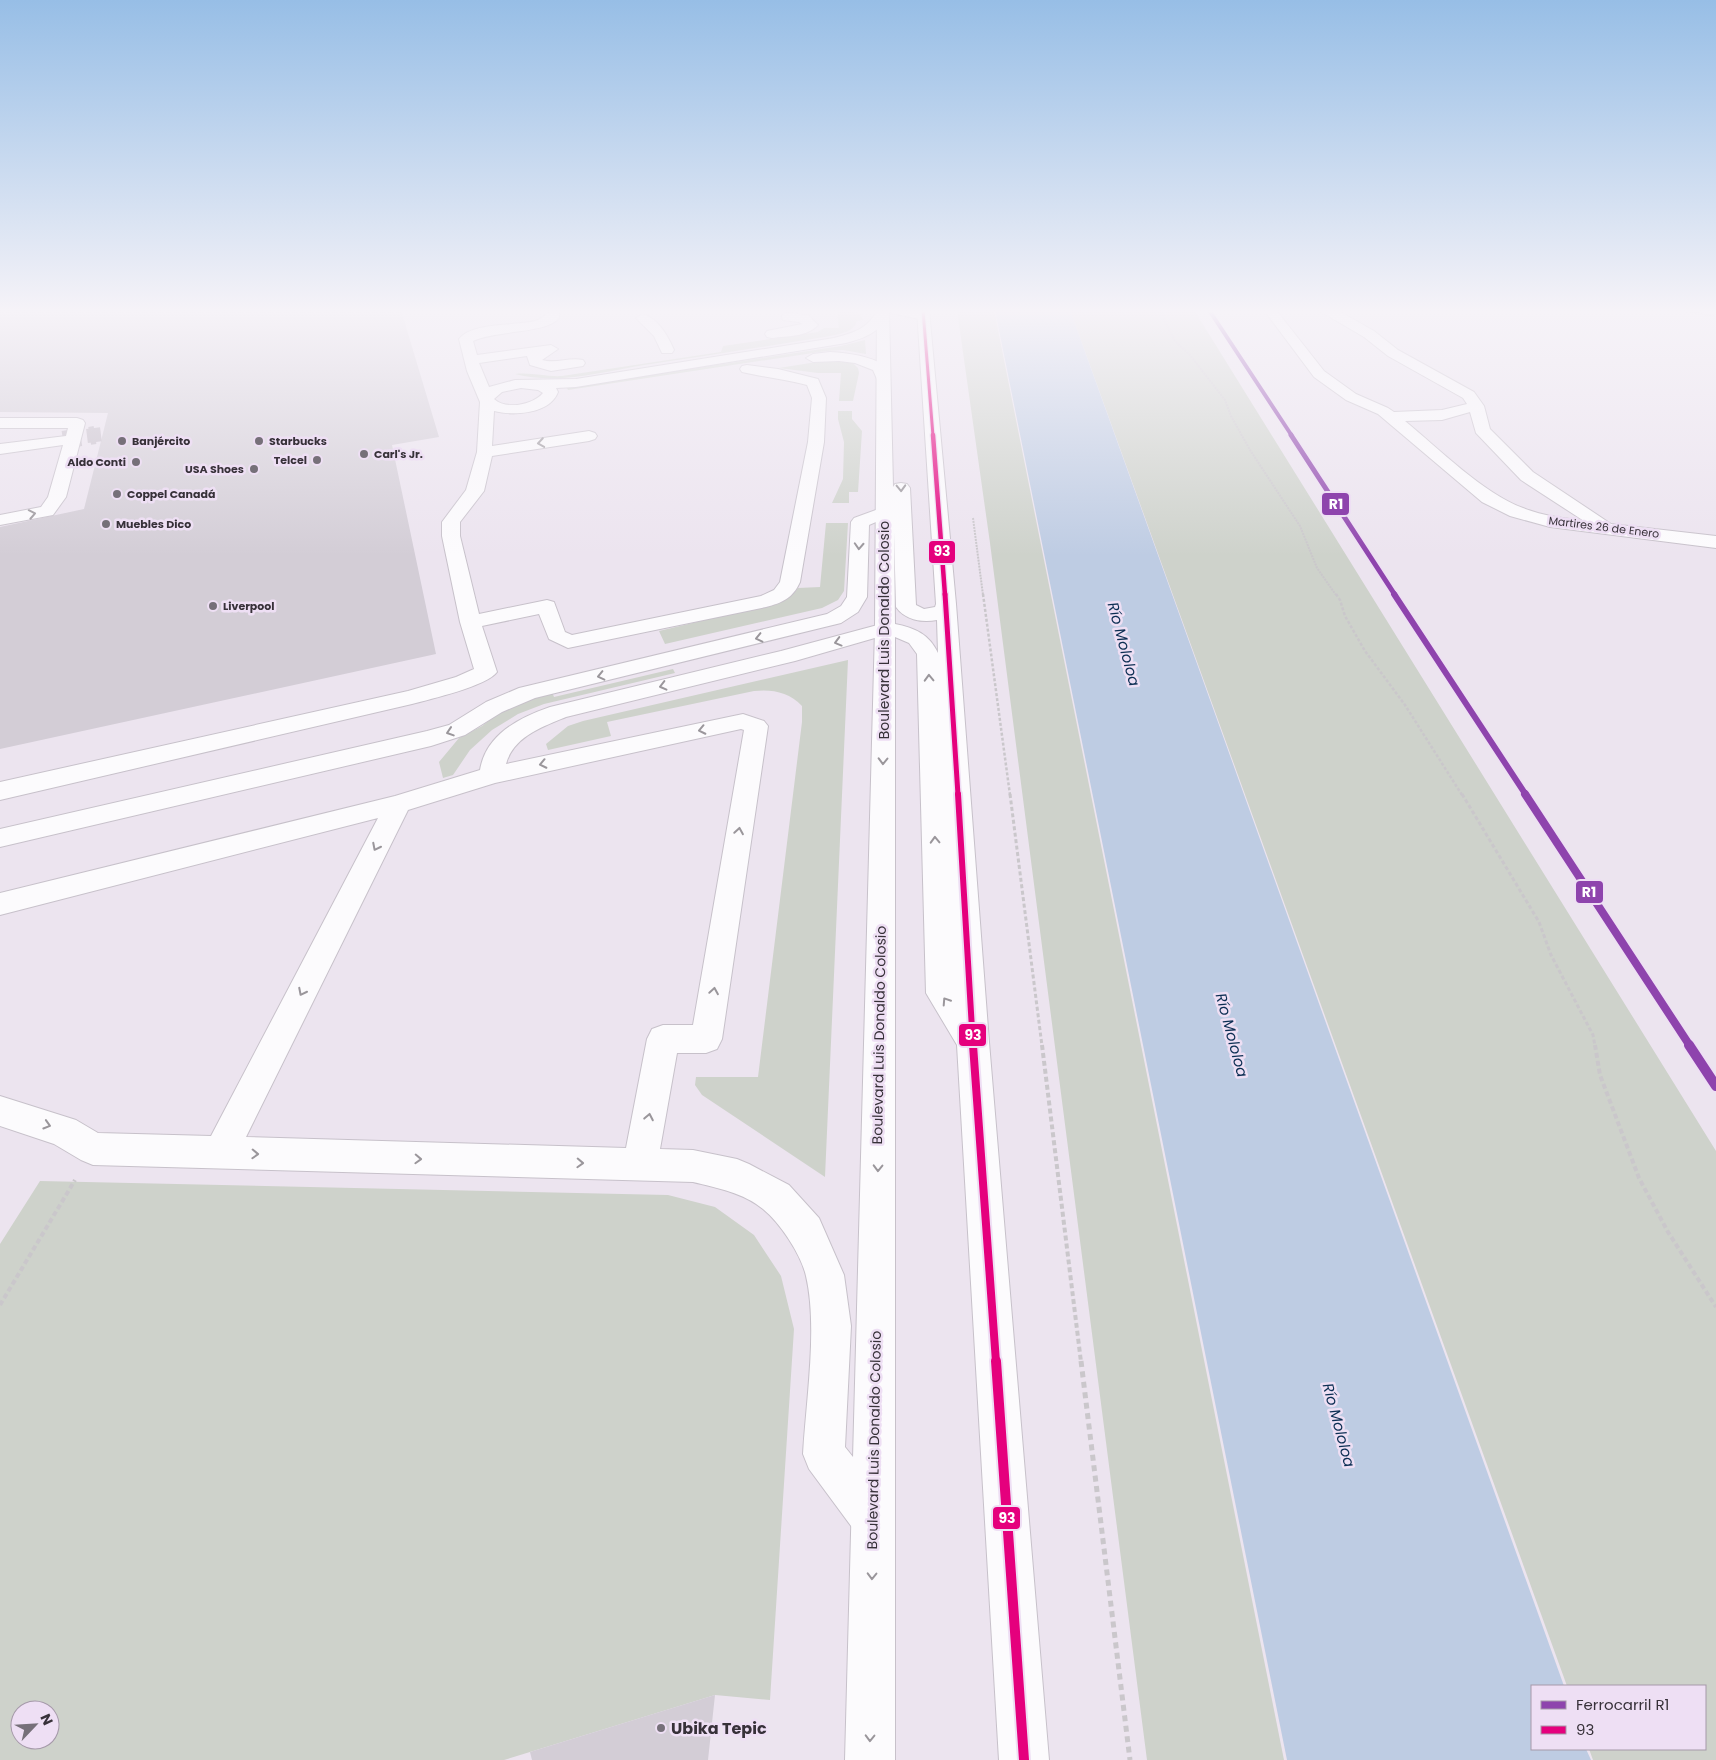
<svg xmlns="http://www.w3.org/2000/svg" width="1716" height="1760" viewBox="0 0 1716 1760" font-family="Poppins,sans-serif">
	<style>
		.green { fill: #ced2cb; fill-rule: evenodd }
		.water { fill: #becce3 }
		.building { fill: #d3cdd6 }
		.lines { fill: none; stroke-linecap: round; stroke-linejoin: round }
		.minor-tunnel-far1 { stroke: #c8c0cb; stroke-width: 14; stroke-dasharray: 14 7; stroke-linecap: butt }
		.minor-tunnel { stroke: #c8c0cb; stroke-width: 18; stroke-dasharray: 18 9; stroke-linecap: butt }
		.minor-casing { stroke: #c7c1ca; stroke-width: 2 }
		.major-casing { stroke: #c7c1ca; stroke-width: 2 }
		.path-far4 { stroke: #cac7cb; stroke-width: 2; stroke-dasharray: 2 1; stroke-linecap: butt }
		.path-far3 { stroke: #cac7cb; stroke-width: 2.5; stroke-dasharray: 3 2; stroke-linecap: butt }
		.path-far2 { stroke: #cac7cb; stroke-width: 3; stroke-dasharray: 4 2.5; stroke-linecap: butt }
		.path-far1 { stroke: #cac7cb; stroke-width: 4; stroke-dasharray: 5 3; stroke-linecap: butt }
		.path { stroke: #cac7cb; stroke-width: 5; stroke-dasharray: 6 4.5; stroke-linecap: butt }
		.minor { fill: #fcfbfd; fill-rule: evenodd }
		.major { fill: #fcfbfd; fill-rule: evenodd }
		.bus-1-far5-casing { stroke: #eedff4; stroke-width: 5 }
		.bus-1-far4-casing { stroke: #eedff4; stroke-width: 7 }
		.bus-1-far3-casing { stroke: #eedff4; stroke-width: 8 }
		.bus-1-far2-casing { stroke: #eedff4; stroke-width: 10 }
		.bus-1-far1-casing { stroke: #eedff4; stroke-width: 12 }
		.bus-1-casing { stroke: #eedff4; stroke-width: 14 }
		.bus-1-far5 { stroke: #e5007d; stroke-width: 3 }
		.bus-1-far4 { stroke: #e5007d; stroke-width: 4.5 }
		.bus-1-far3 { stroke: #e5007d; stroke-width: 5 }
		.bus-1-far2 { stroke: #e5007d; stroke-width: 6 }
		.bus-1-far1 { stroke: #e5007d; stroke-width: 8 }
		.bus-1 { stroke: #e5007d; stroke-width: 10 }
		.rail-1-far4-casing { stroke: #eedff4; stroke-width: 5.5 }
		.rail-1-far3-casing { stroke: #eedff4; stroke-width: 8 }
		.rail-1-far2-casing { stroke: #eedff4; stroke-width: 9 }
		.rail-1-far1-casing { stroke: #eedff4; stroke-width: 11 }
		.rail-1-casing { stroke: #eedff4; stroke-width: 14 }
		.rail-1-far4 { stroke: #8e44ad; stroke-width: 4 }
		.rail-1-far3 { stroke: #8e44ad; stroke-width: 5 }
		.rail-1-far2 { stroke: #8e44ad; stroke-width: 6 }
		.rail-1-far1 { stroke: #8e44ad; stroke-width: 8 }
		.rail-1 { stroke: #8e44ad; stroke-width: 10 }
		.oneway { stroke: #9a969b }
		.poi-dot { fill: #767079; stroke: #eedff4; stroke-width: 2 }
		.labels { text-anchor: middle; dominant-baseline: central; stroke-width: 5; stroke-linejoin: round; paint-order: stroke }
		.far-poi-label { font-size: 11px; font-weight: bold; fill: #373139; stroke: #eedff4; text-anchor: start }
		.far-street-label { font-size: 11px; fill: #373139; stroke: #eedff4 }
		.street-label { font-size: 14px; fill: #373139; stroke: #eedff4 }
		.water-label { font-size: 15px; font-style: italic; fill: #0c2e53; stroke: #eedff4 }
		.near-poi-label { font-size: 16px; font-weight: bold; fill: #373139; stroke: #eedff4; text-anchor: start }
		.line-badge { stroke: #eedff4; stroke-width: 2 }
		.badge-label { font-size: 14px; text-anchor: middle; font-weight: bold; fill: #fff }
	</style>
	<rect width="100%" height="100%" fill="#ece4ef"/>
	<!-- green -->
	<path class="green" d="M837 310H856L861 315 863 320 857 321C854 332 840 334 830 336 768 346 706 356 644 365 602 372 557 385 515 374 531 372 546 377 562 376L721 352 723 346 818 332 824 328H839Z
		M957 310H994L1284 1760H1147L990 543Z
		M1070 310H1194L1716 1151V1760H1593L1589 1749H1705V1686H1567Z
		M865 340 866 354 843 350 826 351 568 390 567 388 841 346Z
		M829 360 853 363 858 368 859 373 853 401H839L841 373H818L779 368Z
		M838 411H852V419L862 431 858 492H849V503H832L843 479 844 442 838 419Z
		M826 523H848L844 591 838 600 822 608 665 644 659 631 781 602 792 595 798 588 820 587Z
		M848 660 825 1177 702 1095 695 1085 696 1077H758L802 722V706C789 692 772 689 754 691L607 722 611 736 548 750 546 744 568 726 583 721Z
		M673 669 675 673 544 704 518 714 492 730 470 750 453 775 443 778 439 762 459 738 482 726 510 704 552 692 554 697Z
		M40 1181 668 1195 715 1207 754 1235 781 1276 794 1329 770 1700 715 1695 504 1760H0V1244ZM20 1710H50V1740H20Z"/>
	<!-- water -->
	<path class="water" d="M995 310H1070L1564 1686H1532V1749H1586L1591 1760H1287Z"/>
	<!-- building -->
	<path class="building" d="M0 310H401L439 437 392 445 436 654 0 749V527L84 509 108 413 0 412Z
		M715 1695 708 1760H532L530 1752Z"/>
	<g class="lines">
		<!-- minor-tunnel-far1 -->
		<path class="minor-tunnel-far1" d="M87 436 103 434"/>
		<!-- minor-tunnel -->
		<path class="minor-tunnel" d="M63 440 95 435"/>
		<defs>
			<path id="minor" d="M554 310 559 311V318C546 334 495 330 473 341L477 355 551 345 558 349 542 360C556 364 569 357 583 360L585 363 583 366 551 371 530 365 527 356 479 363 489 387 515 380 576 379 834 338C855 332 866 330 878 310H888L889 313C881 332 865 338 846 343L576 387 556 388 558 392C550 414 514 416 494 411L492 446 589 431 595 433 597 436 595 439 589 441 492 456 484 491 460 522V536L479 614 547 600 554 602 565 632 572 635 761 596 774 590 780 582 808 442 812 398 807 385C785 379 763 377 742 372L740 369 742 366 747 365 778 369 818 379 826 398 824 442 800 582C793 598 782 603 766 607L568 648 549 639 539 614 482 626 497 672C487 686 431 699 412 704L0 800V782L408 691 456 677 474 669 460 622 442 536V522L466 490 477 452 480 402 467 371 459 339C473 321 517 327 538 320 545 317 547 312 554 310ZM521 388 538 390 543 393C533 405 506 410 494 399L502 392Z
				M889 310H912L929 313 930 316 924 320 891 313Z
				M1264 310H1276L1324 371 1356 394 1388 408 1394 412 1442 410 1467 404 1463 398 1388 356 1364 337 1318 310H1337L1374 331 1398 350 1474 392 1484 406 1490 429 1533 472 1611 524 1716 536V548L1550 527 1510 516 1482 502 1378 414 1346 400 1314 377ZM1470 412 1476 433 1521 480 1584 521C1563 518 1543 516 1523 508 1484 494 1438 448 1405 421L1442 420Z
				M788 313 808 315 818 325C807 337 787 336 772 338L767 337 765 334 767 331 802 324 799 322 783 320 782 317 783 314Z
				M642 314C658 318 668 336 674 350L672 353H662L654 336 636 318Z
				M830 352C850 353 868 356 885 365L889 376 887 379H877L873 370 855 363 839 361 813 362 806 358 813 354Z
				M0 418H77L83 420 85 423 66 497 53 515 0 525V515L41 507 48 497 63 445 0 454V444L66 436 68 428H0Z
				M884 507 890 508 893 512 890 516 869 525 867 597 858 612 841 623 535 698 502 712 465 735 431 746 0 847V829L427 731 449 725 486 702 519 688 827 614 841 606 847 597 851 522 854 518Z
				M885 623 892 625 895 629 892 633 795 661 566 717C542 727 513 737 506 764L743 714 764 721 768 726 722 1039 717 1049 706 1053H677L660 1149 693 1150 737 1159 749 1164 789 1185 819 1218 844 1275 851 1326 845 1447 889 1502 895 1518 889 1534 873 1540 857 1534 809 1469 803 1454C806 1401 818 1327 806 1276 801 1254 780 1223 763 1209 744 1193 717 1188 693 1182L93 1165 81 1160 54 1144 0 1126V1096L76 1120 98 1133 211 1136 378 818 0 915V893L395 796 480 770C486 734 519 718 550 707L781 651ZM741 729 744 730 693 1025H663L652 1029 647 1039 626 1148 246 1137 408 810 495 783Z"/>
			<path id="major" d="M877 310H889L893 487 895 484 901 483 907 484 910 488 916 605 924 609 935 607 936 604 917 310H929L956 604 989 1042 1049 1760H999L957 1045 926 993 917 654 909 643 895 637V1760H845L875 629ZM894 532 896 607C905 620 922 623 937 620L938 653C929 634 915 628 895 624Z"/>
		</defs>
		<!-- minor casing -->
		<use href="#minor" class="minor-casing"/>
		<!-- major casing -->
		<use href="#major" class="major-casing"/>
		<!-- path-far4 -->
		<path class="path-far4" d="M1159 310 1175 341 1190 355 1225 400 1231 416 1250 450 1300 526 1317 568 1336 595
			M1677 310 1716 316
			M973 518 983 595"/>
		<!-- path-far3 -->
		<path class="path-far3" d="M983 594 1010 795
			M1336 594 1340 600 1345 616 1365 651 1405 705 1462 795"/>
		<!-- path-far2 -->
		<path class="path-far2" d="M1010 794 1042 1046
			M1462 794 1539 922 1551 955 1593 1035 1595 1046"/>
		<!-- path-far1 -->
		<path class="path-far1" d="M1042 1045 1081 1362
			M1595 1045 1600 1075 1639 1178 1668 1232 1716 1307
			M0 1305 75 1180"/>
		<!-- path -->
		<path class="path" d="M1081 1361 1130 1760"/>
		<!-- minor -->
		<use href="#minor" class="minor"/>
		<!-- major -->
		<use href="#major" class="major"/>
		<defs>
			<path id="bus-1-far5" d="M923 310 933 436"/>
			<path id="bus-1-far4" d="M933 435 945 595"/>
			<path id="bus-1-far3" d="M945 594 958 795"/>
			<path id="bus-1-far2" d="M958 794 973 1046"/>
			<path id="bus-1-far1" d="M973 1045 996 1362"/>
			<path id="bus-1" d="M996 1361 1024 1760"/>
		</defs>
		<!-- bus-1-far5 casing -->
		<use href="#bus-1-far5" class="bus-1-far5-casing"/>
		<!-- bus-1-far4 casing -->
		<use href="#bus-1-far4" class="bus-1-far4-casing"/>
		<!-- bus-1-far3 casing -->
		<use href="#bus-1-far3" class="bus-1-far3-casing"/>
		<!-- bus-1-far2 casing -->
		<use href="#bus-1-far2" class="bus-1-far2-casing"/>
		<!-- bus-1-far1 casing -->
		<use href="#bus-1-far1" class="bus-1-far1-casing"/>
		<!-- bus-1 casing -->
		<use href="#bus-1" class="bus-1-casing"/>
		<!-- bus-1-far5 -->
		<use href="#bus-1-far5" class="bus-1-far5"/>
		<!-- bus-1-far4 -->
		<use href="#bus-1-far4" class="bus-1-far4"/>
		<!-- bus-1-far3 -->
		<use href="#bus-1-far3" class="bus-1-far3"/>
		<!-- bus-1-far2 -->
		<use href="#bus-1-far2" class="bus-1-far2"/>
		<!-- bus-1-far1 -->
		<use href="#bus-1-far1" class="bus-1-far1"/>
		<!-- bus-1 -->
		<use href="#bus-1" class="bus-1"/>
		<defs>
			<path id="rail-1-far4" d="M1209 310 1292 436"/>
			<path id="rail-1-far3" d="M1291 435 1395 595"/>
			<path id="rail-1-far2" d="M1394 594 1526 795"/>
			<path id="rail-1-far1" d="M1525 794 1690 1046"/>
			<path id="rail-1" d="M1689 1045 1716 1086"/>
		</defs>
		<!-- rail-1-far4 casing -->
		<use href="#rail-1-far4" class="rail-1-far4-casing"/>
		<!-- rail-1-far3 casing -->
		<use href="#rail-1-far3" class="rail-1-far3-casing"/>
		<!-- rail-1-far2 casing -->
		<use href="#rail-1-far2" class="rail-1-far2-casing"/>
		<!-- rail-1-far1 casing -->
		<use href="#rail-1-far1" class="rail-1-far1-casing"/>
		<!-- rail-1 casing -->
		<use href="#rail-1" class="rail-1-casing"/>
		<!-- rail-1-far4 -->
		<use href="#rail-1-far4" class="rail-1-far4"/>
		<!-- rail-1-far3 -->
		<use href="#rail-1-far3" class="rail-1-far3"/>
		<!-- rail-1-far2 -->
		<use href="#rail-1-far2" class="rail-1-far2"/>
		<!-- rail-1-far1 -->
		<use href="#rail-1-far1" class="rail-1-far1"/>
		<!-- rail-1 -->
		<use href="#rail-1" class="rail-1"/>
	</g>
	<!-- one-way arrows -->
	<defs><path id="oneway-chevron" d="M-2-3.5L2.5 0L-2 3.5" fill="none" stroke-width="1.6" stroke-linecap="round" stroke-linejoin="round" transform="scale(1.25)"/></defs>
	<g class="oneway">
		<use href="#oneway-chevron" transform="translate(541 443) rotate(171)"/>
		<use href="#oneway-chevron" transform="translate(901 488) rotate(88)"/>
		<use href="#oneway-chevron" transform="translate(32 514) rotate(-11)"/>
		<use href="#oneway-chevron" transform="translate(859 546) rotate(93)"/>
		<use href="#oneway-chevron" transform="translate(759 638) rotate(167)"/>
		<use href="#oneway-chevron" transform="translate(838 642) rotate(165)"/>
		<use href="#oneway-chevron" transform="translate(601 676) rotate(167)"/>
		<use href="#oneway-chevron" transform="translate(929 678) rotate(-92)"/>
		<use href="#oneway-chevron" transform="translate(663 686) rotate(166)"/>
		<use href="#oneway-chevron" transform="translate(702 730) rotate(168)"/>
		<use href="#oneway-chevron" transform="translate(450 732) rotate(162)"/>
		<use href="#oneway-chevron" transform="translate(883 761) rotate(91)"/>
		<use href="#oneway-chevron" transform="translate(543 764) rotate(168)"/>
		<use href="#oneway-chevron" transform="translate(739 831) rotate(-81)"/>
		<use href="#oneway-chevron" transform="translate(935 840) rotate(-92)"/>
		<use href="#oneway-chevron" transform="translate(376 847) rotate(117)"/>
		<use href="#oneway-chevron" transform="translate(714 991) rotate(-81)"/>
		<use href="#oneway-chevron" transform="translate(302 992) rotate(117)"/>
		<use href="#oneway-chevron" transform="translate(946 1001) rotate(-123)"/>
		<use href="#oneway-chevron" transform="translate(649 1117) rotate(-79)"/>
		<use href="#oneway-chevron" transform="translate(47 1125) rotate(17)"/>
		<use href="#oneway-chevron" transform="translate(255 1154) rotate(2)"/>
		<use href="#oneway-chevron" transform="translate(418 1159) rotate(2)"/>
		<use href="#oneway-chevron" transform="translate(580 1163) rotate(2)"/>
		<use href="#oneway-chevron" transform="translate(878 1168) rotate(91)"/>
		<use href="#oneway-chevron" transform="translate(872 1576) rotate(91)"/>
		<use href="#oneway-chevron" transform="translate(870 1738) rotate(91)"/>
	</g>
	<!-- sky -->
	<linearGradient id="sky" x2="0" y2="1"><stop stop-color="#97bee6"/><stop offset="0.56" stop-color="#f6f3f8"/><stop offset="1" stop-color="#f6f3f8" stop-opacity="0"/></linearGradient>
	<rect width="1716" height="556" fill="url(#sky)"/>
	<!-- markers -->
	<g class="poi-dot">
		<circle cx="122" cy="441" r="5"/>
		<circle cx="259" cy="441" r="5"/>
		<circle cx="364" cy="454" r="5"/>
		<circle cx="317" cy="460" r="5"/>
		<circle cx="136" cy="462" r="5"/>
		<circle cx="254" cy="469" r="5"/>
		<circle cx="117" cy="494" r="5"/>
		<circle cx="106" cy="524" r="5"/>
		<circle cx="213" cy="606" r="5"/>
		<circle cx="661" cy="1728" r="5"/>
	</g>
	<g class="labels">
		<!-- far-poi labels -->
		<g class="far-poi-label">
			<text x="132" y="441">Banjército</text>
			<text x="269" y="441">Starbucks</text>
			<text x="374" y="454">Carl's Jr.</text>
			<text x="307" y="460" text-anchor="end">Telcel</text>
			<text x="126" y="462" text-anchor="end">Aldo Conti</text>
			<text x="244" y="469" text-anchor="end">USA Shoes</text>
			<text x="127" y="494">Coppel Canadá</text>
			<text x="116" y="524">Muebles Dico</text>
			<text x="223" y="606">Liverpool</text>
		</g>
		<!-- far-street labels -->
		<g class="far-street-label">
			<text transform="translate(1604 527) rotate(7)">Martires 26 de Enero</text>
		</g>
		<!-- street labels -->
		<g class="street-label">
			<text transform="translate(884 630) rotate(-90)">Boulevard Luis Donaldo Colosio</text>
			<text transform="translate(879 1035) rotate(-89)">Boulevard Luis Donaldo Colosio</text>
			<text transform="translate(874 1440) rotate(-89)">Boulevard Luis Donaldo Colosio</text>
		</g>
		<!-- water labels -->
		<g class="water-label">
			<text transform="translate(1124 644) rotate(75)">Río Mololoa</text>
			<text transform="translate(1232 1035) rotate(75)">Río Mololoa</text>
			<text transform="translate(1339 1425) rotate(75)">Río Mololoa</text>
		</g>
		<!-- near-poi labels -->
		<g class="near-poi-label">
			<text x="671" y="1728">Ubika Tepic</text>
		</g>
	</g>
	<g class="line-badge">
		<rect x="1321" y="492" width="29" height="24" rx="5" fill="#8e44ad"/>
		<rect x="928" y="540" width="28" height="24" rx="5" fill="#e5007d"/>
		<rect x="1575" y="880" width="29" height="24" rx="5" fill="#8e44ad"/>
		<rect x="958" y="1023" width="29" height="24" rx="5" fill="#e5007d"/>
		<rect x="992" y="1506" width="29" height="24" rx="5" fill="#e5007d"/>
	</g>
	<g class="badge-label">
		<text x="1336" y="509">R1</text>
		<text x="942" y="556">93</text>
		<text x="1589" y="897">R1</text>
		<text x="973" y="1040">93</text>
		<text x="1007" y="1523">93</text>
	</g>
	<!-- legend -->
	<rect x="1531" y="1685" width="175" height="65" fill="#eedff4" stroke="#a599a9"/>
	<rect x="1541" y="1701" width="25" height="8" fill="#8e44ad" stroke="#a599a9"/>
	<text x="1576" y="1710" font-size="15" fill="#373139">Ferrocarril R1</text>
	<rect x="1541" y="1726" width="25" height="8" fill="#e5007d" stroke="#a599a9"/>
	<text x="1576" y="1735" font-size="15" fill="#373139">93</text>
	<!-- north arrow -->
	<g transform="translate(35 1725) rotate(65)"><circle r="24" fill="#eedff4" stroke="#a599a9"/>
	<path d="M0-4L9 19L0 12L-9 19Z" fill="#767079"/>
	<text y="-8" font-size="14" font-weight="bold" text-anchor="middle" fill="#373139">N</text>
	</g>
</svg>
